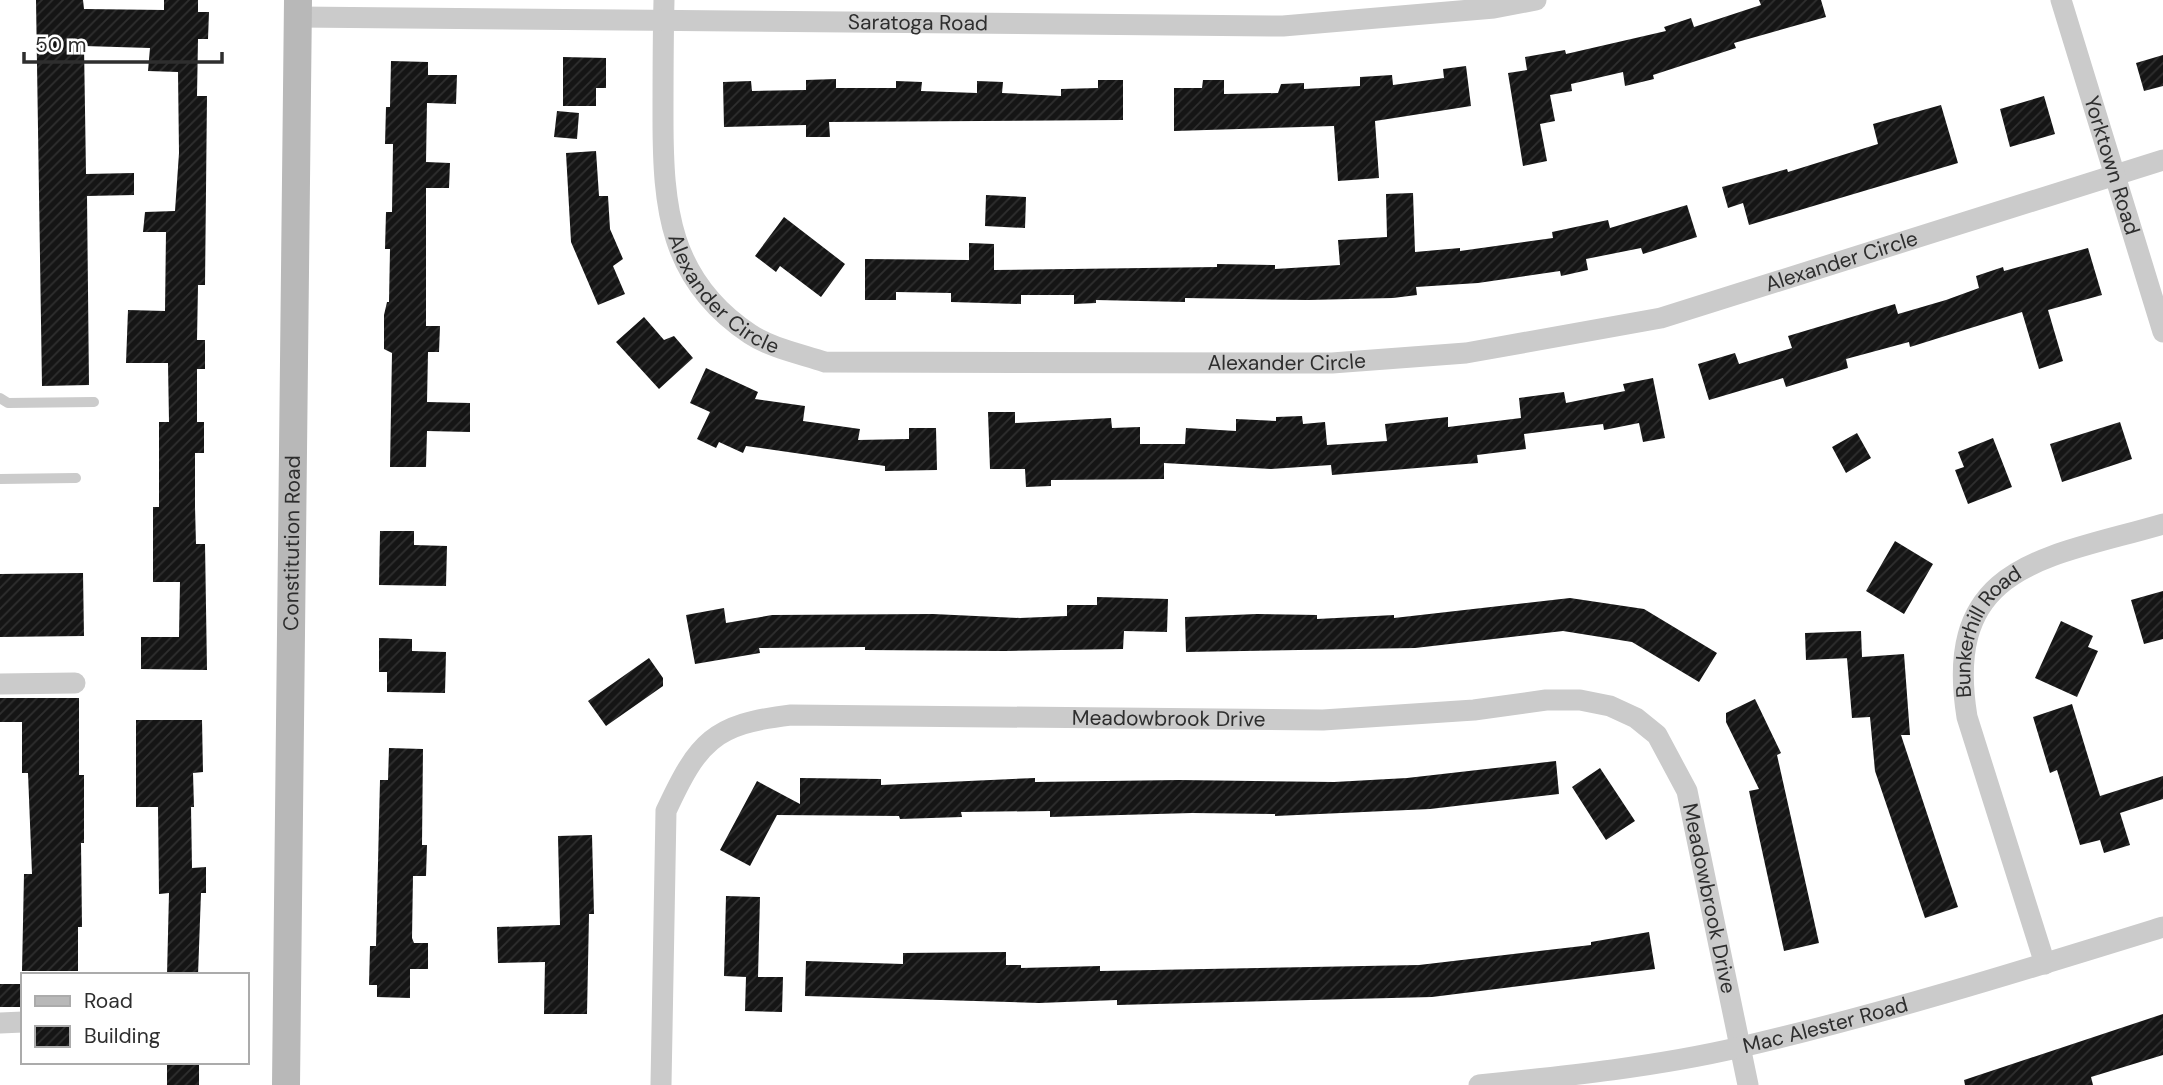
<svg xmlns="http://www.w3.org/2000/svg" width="2163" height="1085" viewBox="0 0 2163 1085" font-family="'DM Sans',sans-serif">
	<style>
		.building { fill: url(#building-hatch) }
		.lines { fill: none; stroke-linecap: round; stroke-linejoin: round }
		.lane { stroke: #cbcbcb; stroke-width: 10 }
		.street { stroke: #cbcbcb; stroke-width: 21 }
		.secondary { stroke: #b8b8b8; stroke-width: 28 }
		.labels { text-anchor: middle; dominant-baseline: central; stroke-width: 7; stroke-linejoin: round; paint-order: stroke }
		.street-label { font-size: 21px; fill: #2e2e2e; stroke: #fff }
	</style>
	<defs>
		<pattern id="building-hatch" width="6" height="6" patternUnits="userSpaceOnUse" patternTransform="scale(1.75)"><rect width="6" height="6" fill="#151515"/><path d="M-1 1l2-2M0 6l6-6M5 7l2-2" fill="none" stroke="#2f2f2f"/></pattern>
	</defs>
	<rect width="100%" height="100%" fill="#fff"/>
	<!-- building -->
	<path class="building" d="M36 0H83L84 9 164 10V0H198V12H209L208 39H198L197 96H207L205 285H198L197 340H205V369H197V422H204V453H195V507L196 544H205L207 670 141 669V637H179L180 582H153V507H159V422H169L168 363H126L128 310 165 311 166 232H143L145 212 175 211 179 153 178 72 148 71 150 48 84 46 86 174 134 173V195L87 196 89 385 42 386Z
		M1759 0H1821L1826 17 1734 43 1736 48 1653 75 1654 79 1625 86 1623 72 1571 84 1572 91 1550 95 1555 121 1540 124 1547 161 1523 166 1508 73 1527 70 1525 57 1565 50 1566 54 1666 31 1664 27 1691 18 1694 27 1761 5Z
		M2163 55V86L2144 91 2136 63Z
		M563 57 606 58V88H596V106H563Z
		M391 61 428 62V75H457L456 104 427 103 426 162 450 163 449 188H426V326H440L439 352H428L427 402 470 403V432L427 431 426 467H390L392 353 384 349V315L387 302H389L390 249H385L386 212H392L393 144H385L386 107H390Z
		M1466 66 1471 106 1375 121 1379 178 1338 181 1334 126 1174 131V88H1202L1203 80H1224V94L1278 93 1281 84 1304 83V89L1360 86V77L1392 75 1393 85 1444 78 1443 69Z
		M836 79V88H896V81L922 82 921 91 977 93V81L1003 82 1002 93 1061 96V89L1098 88V80H1123V120L829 122 830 137H806V125L724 127 723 82 751 81 752 91 806 90V80Z
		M2044 96 2055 134 2010 147 2000 109Z
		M1941 105 1958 163 1749 225 1743 203 1728 208 1722 187 1787 169 1788 172 1878 144 1873 124Z
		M557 111 579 113 577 139 554 137Z
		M596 151 599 196H608L610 229 623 259 613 266 625 294 598 305 571 242 566 153Z
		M1413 193 1415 252 1460 248V251L1553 238 1552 232 1608 220 1610 228 1687 205 1697 237 1643 254 1641 248 1586 259 1588 270 1561 276 1560 271 1478 283 1416 287 1417 295 1393 298 1308 300 1185 298V302L1096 300V303L1074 304V295H1021V304L951 302V293L896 292V300H865V259L969 260V243L994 244V270L1217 267V264L1275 265V269L1340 265 1338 240 1387 237 1386 194Z
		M986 195 1026 197 1025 228 985 226Z
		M784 217 845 264 821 297 780 266 776 272 755 256Z
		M2088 248 2102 295 2048 310 2063 361 2039 369 2022 312 1910 347 1909 342 1846 359 1848 368 1786 387 1783 378 1709 400 1698 364 1735 353 1739 364 1792 348 1788 336 1895 304 1898 314 1946 300 1979 288 1976 276 2003 267 2004 271Z
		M644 317 664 340 674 336 693 358 659 389 616 342Z
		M706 368 758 392 755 399 805 406 803 421 860 429 858 440 909 439V428H936L937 470 885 471V466L746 446 743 453 719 442 716 448 697 439 710 412 690 403Z
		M1653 378 1665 438 1643 442 1639 423 1604 430 1603 424 1524 434 1526 449 1477 455 1478 463 1332 475 1331 465 1271 469 1164 463V479L1051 480V486L1026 487 1025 469H990L988 412H1015V423L1111 418 1112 428 1140 427V444H1185L1186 428 1236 431V419L1276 421V417L1302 416 1303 424 1325 422 1327 445 1387 441 1385 424 1448 417V427L1521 418 1519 398 1564 392 1566 403 1625 391 1623 384Z
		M2120 422 2132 459 2062 482 2050 444Z
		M1857 433 1871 458 1846 473 1832 447Z
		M1993 438 2012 487 1968 504 1955 470 1964 467 1958 452Z
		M380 531H414V545L447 546 446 586 379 585Z
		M1895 541 1933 564 1904 614 1866 591Z
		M83 573 84 636 0 637V574Z
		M2163 591V639L2144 644 2131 600Z
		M1097 597 1168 599 1167 632 1124 631 1123 649 1005 651 865 650V647L759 648 760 653 695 664 686 615 724 608 726 623 772 615 933 614 1020 618 1067 616V605H1097Z
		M1570 598 1644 609 1717 653 1699 682 1632 642 1563 631 1415 648 1186 652 1185 617 1257 614 1317 615V619L1394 615V618Z
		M2061 621 2093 636 2088 647 2098 651 2077 697 2035 678Z
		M1861 631 1862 657 1904 654 1910 735H1901L1958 907 1925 918 1875 771 1870 717 1852 718 1847 658H1851L1806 660 1805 633Z
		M379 638 412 639V651L446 652 445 693 387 692V672H379Z
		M649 658 663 678V686L606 726 588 701Z
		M0 698H79V775H84V843H81L82 927H78V971H22L24 874H32L28 773H22V722H0Z
		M1755 699 1781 753 1777 755 1819 943 1784 951 1749 791 1759 789 1726 722V713Z
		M2072 704 2100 796 2163 776V799L2120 813 2130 845 2104 853 2100 840 2080 845 2057 770 2050 773 2033 717Z
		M136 720H202L203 772 193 773 194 807H191L192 868 206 867V893H201L198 975H167L169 893 159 894 158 807H136Z
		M389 748 423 749 422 845H427L426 876H413L412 938 414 943H428V969H410V998L377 997V985H369L370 946H376L380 780H388Z
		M1556 761 1559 794 1430 809 1275 816V814L1192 813 1050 817V811L961 812 962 817 900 819 899 816 777 815 750 866 720 850 757 781 800 804V778L881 779V785L1035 778V782L1179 780 1334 782 1407 778Z
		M1600 768 1635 821 1606 840 1572 787Z
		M592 835 594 914H589L587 1014H544L545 962 498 963 497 927 560 925 558 836Z
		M726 896 760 897 758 977H783L782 1012 745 1011 746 977 724 976Z
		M1649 932 1655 969 1432 997 1117 1005V1000L1039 1003 805 996 806 961 903 964V953L1006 952V965H1021V968L1100 966V971L1419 965 1591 945V942Z
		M0 984H23V1007H0Z
		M2163 1014V1055L2091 1077 2093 1085H1965L1964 1080Z
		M167 1062H199V1085H167Z"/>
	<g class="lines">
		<!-- lane -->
		<path class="lane" d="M0 398 8 403 94 402
			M0 479 76 478"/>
		<!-- street -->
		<g class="street">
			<path id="s1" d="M664 0C663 39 663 79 663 118 663 207 669 280 750 334 771 348 801 354 825 362L1332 363 1466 353 1661 318 2163 160"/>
			<path id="s2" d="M2061 0 2163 332"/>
			<path id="s3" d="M298 17 1283 26 1494 8 1536 0"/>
			<path d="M0 684 75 683"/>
			<path id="s4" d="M2045 964 1967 717C1942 563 2047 558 2163 524"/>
			<path d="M0 1023 23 1022"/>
			<path id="s5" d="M661 1085 666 811C698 742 713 724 791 715L1323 720 1474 710 1546 700H1580L1610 706 1636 718 1657 735 1687 791 1748 1085"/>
			<path id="s6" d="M1479 1085C1566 1076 1655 1067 1741 1047 1883 1014 2024 970 2163 927"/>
		</g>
		<!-- secondary -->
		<path class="secondary" id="s7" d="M286 1085 298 0"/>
	</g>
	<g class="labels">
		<!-- street labels -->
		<g class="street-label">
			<text stroke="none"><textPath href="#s3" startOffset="620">Saratoga Road</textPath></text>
			<text stroke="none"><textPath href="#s2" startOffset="173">Yorktown Road</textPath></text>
			<text stroke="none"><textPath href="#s1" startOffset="1472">Alexander Circle</textPath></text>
			<text stroke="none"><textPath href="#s1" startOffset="315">Alexander Circle</textPath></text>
			<text stroke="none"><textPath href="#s1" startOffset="905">Alexander Circle</textPath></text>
			<text stroke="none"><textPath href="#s7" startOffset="542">Constitution Road</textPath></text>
			<text stroke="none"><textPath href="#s4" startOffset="352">Bunkerhill Road</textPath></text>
			<text stroke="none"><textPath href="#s5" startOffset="821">Meadowbrook Drive</textPath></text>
			<text stroke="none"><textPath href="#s5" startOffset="1493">Meadowbrook Drive</textPath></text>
			<text stroke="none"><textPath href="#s6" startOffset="352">Mac Alester Road</textPath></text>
		</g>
	</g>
	<!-- legend -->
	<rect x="21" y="973" width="228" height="91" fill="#ffffff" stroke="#ababab" stroke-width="2"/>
	<rect x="35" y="996" width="35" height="10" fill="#b8b8b8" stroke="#ababab" stroke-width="2"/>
	<text x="84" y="1008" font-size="21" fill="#2e2e2e">Road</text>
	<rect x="35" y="1026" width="35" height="21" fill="url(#building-hatch)" stroke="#ababab" stroke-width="2"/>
	<text x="84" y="1043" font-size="21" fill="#2e2e2e">Building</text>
	<!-- scale -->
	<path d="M24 52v10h198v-10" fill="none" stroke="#2e2e2e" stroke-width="3.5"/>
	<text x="35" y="52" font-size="21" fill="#2e2e2e" stroke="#ffffff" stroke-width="5" paint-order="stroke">50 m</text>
</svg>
